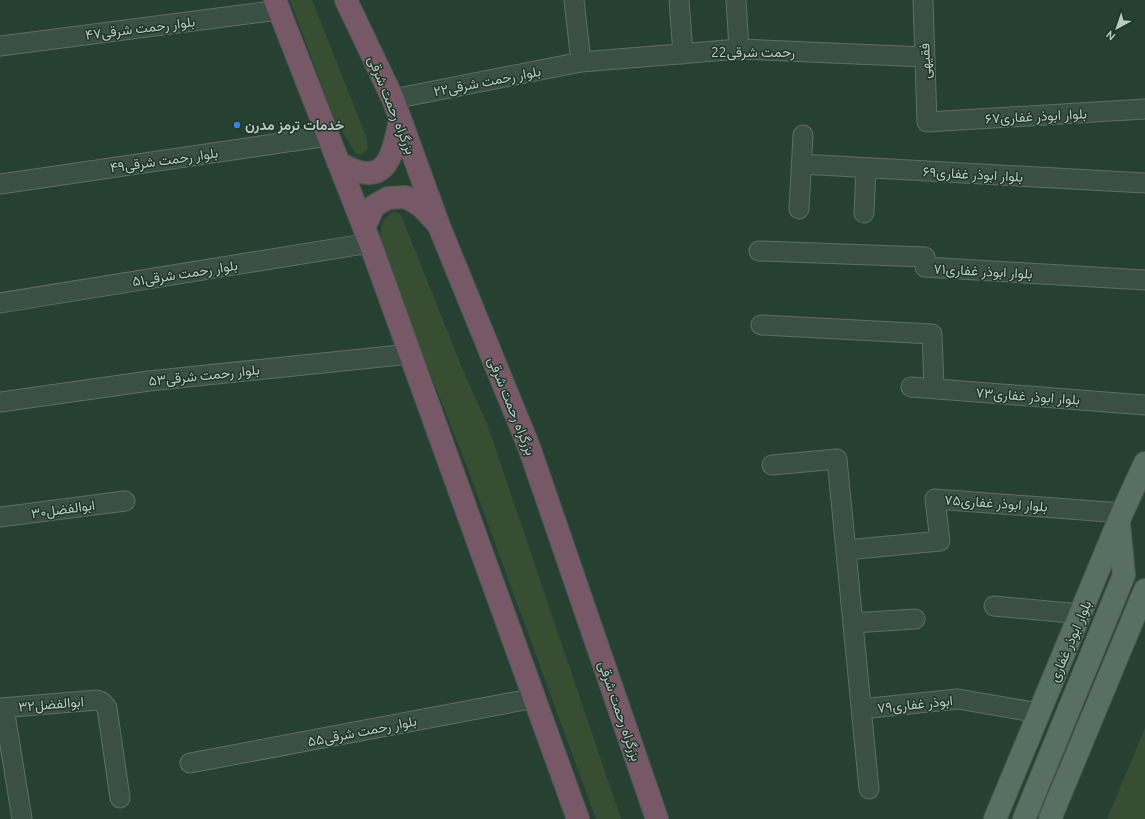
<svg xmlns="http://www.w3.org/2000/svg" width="1145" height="819" viewBox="0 0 1145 819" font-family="Ubuntu,Vazirmatn,sans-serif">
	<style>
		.green { fill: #374e32 }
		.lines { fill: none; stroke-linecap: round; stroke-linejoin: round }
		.minor-casing { stroke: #5b7065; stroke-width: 21 }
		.major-casing { stroke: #475c50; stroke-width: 24 }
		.highway-casing { stroke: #455a4f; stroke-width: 24 }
		.minor { stroke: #3a5044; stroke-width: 19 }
		.major { stroke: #587063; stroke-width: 22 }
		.highway { stroke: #765867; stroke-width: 22 }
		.shop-dot { fill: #3f7fe0; stroke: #1f3529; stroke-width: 1.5 }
		.labels { text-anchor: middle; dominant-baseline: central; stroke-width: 3; stroke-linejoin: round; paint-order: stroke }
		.street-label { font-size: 14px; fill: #b7cac0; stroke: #1f3529 }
		.poi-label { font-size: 14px; font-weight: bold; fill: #b7cac0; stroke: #1f3529; text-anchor: start }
	</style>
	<rect width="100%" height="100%" fill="#264032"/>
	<!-- green -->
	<path class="green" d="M290 0H312L366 136 368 150 362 154H356L334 118Z
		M394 211 401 215 465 375 488 426 621 819H596L469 472 387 263C382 241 372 226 394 211Z
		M1145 728V819H1107Z"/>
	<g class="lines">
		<defs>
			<path id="minor" d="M574 0 581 62
				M679 0 683 54
				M736 0 739 49
				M923 0 927 122 1145 109
				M0 46 279 10
				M393 99 581 62 739 49 925 57
				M801 164 1145 183
				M0 184 328 136
				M799 209 803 135
				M864 213 866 168
				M759 251 925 257V267L1145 280
				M0 303 370 243
				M761 325 932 334 934 388
				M911 387 1145 405
				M0 402 149 381 410 354
				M772 465 837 459 869 789
				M0 517 125 501
				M846 550 940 541 935 499 1122 513
				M994 606 1081 614
				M853 623 915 619
				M0 708 97 700 102 702 107 708 120 798
				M4 708 22 819
				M861 709 958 699 1039 713
				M190 763 535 698"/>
			<path id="major" d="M995 819 1122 513 1145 463
				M1024 819 1124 575 1119 524
				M1050 819 1145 590"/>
			<path id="highway" d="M275 0 370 243 578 819
				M346 0 393 99 439 226 529 447 657 819
				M338 162C385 191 392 159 400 120
				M364 228 374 206 388 198 406 197 421 206 436 222"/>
		</defs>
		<!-- minor casing -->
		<use href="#minor" class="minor-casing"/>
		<!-- major casing -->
		<use href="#major" class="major-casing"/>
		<!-- highway casing -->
		<use href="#highway" class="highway-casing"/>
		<!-- minor -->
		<use href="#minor" class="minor"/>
		<!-- major -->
		<use href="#major" class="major"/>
		<!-- highway -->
		<use href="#highway" class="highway"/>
	</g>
	<!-- markers -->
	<circle class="shop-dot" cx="237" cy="125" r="4"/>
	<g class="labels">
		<!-- street labels -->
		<g class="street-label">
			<text transform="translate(140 28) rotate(-7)">بلوار رحمت شرقی۴۷</text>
			<text x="753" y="52">22رحمت شرقی</text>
			<text transform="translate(925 61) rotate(-92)">فقیهی</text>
			<text transform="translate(487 81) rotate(-11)">بلوار رحمت شرقی۲۲</text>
			<text transform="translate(392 105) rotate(68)">بزرگراه رحمت شرقی</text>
			<text transform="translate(1036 116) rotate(-3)">بلوار ابوذر غفاری۶۷</text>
			<text transform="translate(164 160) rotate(-8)">بلوار رحمت شرقی۴۹</text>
			<text transform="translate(973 174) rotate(3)">بلوار ابوذر غفاری۶۹</text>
			<text transform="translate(983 271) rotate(3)">بلوار ابوذر غفاری۷۱</text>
			<text transform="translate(185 273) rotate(-9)">بلوار رحمت شرقی۵۱</text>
			<text transform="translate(204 375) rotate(-6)">بلوار رحمت شرقی۵۳</text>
			<text transform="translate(1028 396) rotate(4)">بلوار ابوذر غفاری۷۳</text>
			<text transform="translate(512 406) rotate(68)">بزرگراه رحمت شرقی</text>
			<text transform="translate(996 503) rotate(4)">بلوار ابوذر غفاری۷۵</text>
			<text transform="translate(63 509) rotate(-8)">ابوالفضل۳۰</text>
			<text transform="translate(1070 641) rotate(-67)">بلوار ابوذر غفاری</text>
			<text transform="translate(51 704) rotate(-5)">ابوالفضل۳۲</text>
			<text transform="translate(915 704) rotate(-6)">۷۹ابوذر غفاری</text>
			<text transform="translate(620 711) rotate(71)">بزرگراه رحمت شرقی</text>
			<text transform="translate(362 731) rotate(-11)">بلوار رحمت شرقی۵۵</text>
		</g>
		<!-- poi labels -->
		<g class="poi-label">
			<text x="245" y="125">خدمات ترمز مدرن</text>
		</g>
	</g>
	<!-- north arrow -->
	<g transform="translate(1117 28) rotate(220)" stroke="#1f3529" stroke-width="3" paint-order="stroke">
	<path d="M0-3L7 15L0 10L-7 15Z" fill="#b7cac0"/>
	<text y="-6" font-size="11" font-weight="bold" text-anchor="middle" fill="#b7cac0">N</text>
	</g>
</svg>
